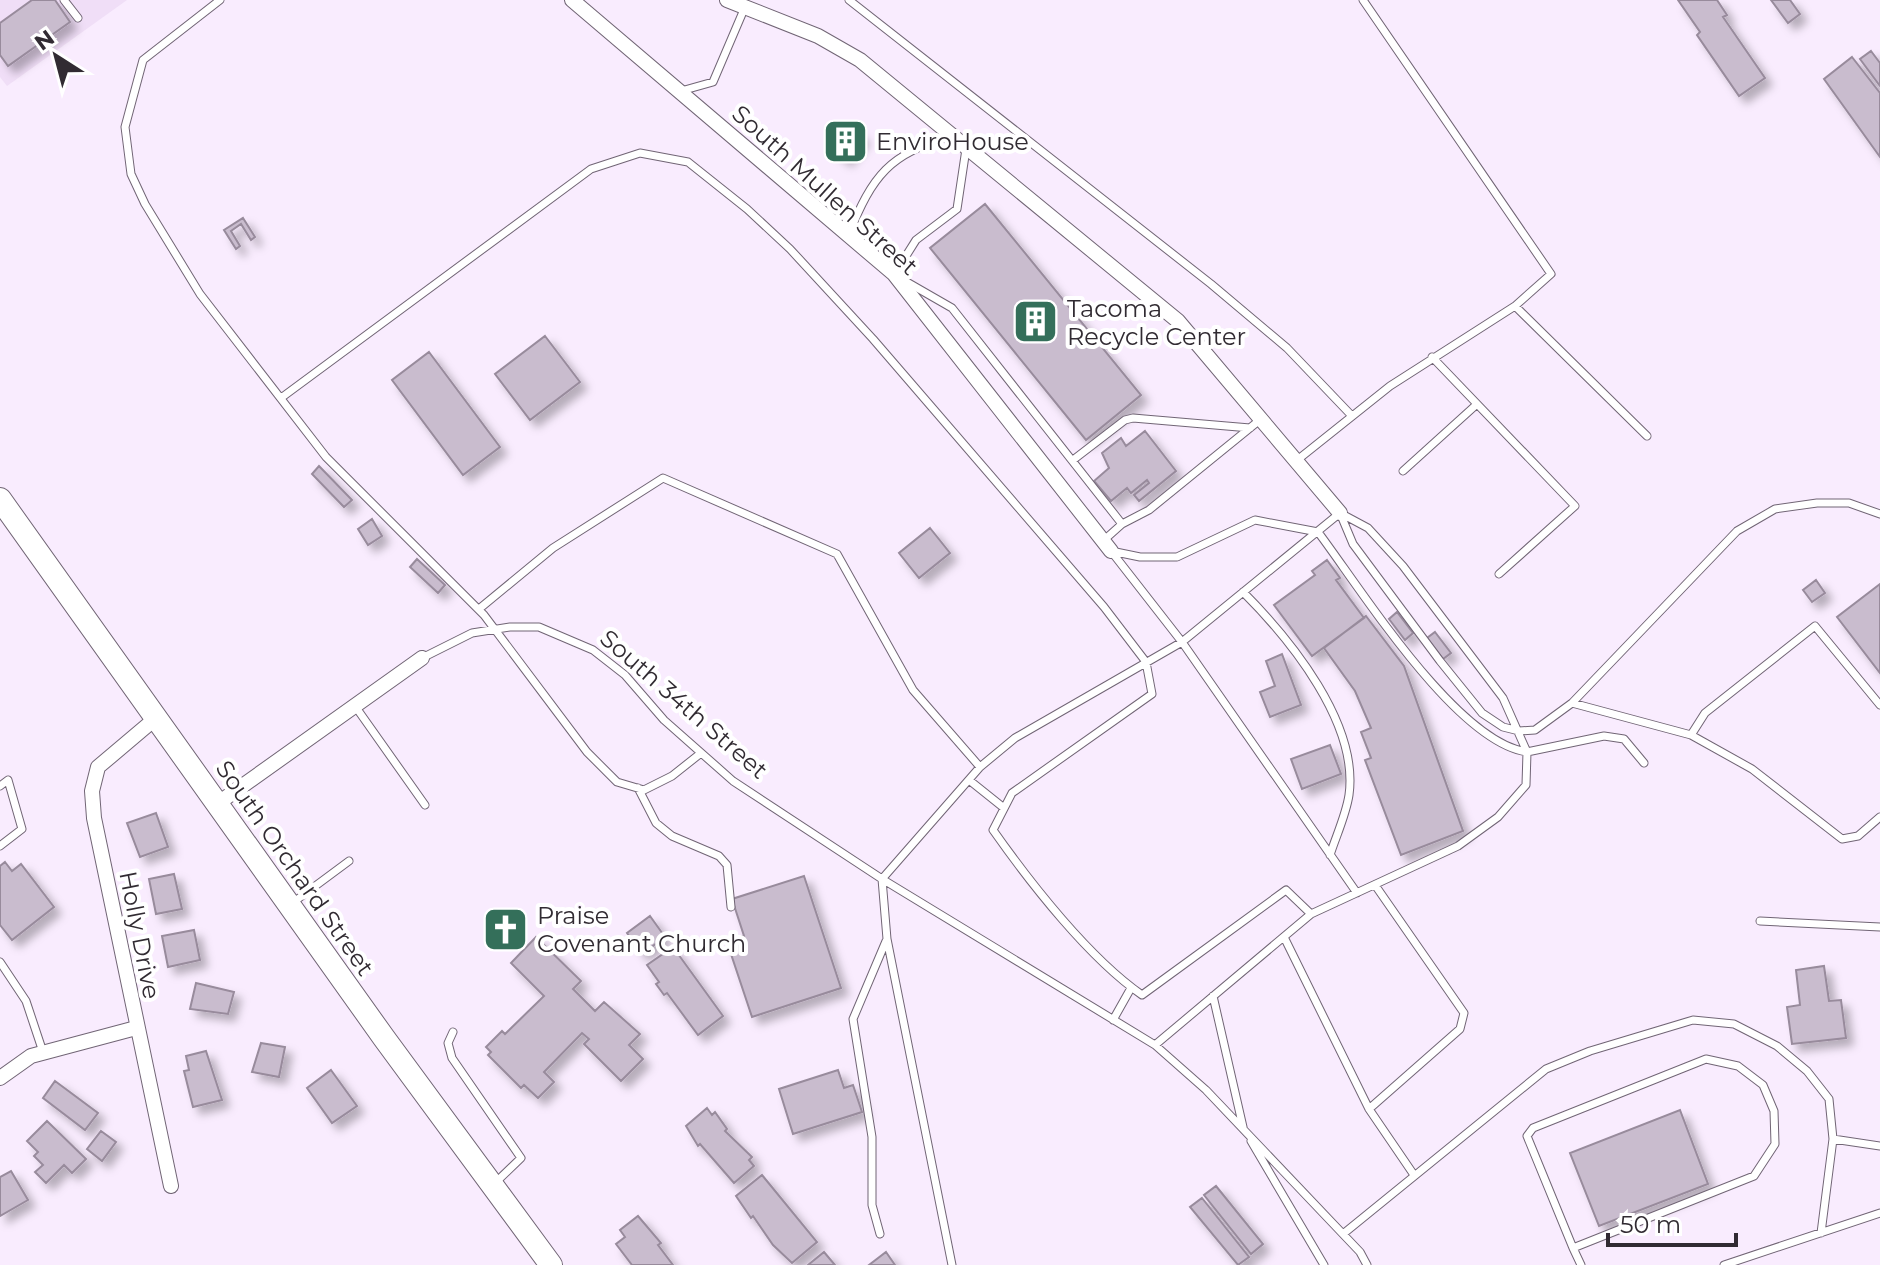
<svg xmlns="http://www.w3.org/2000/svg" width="1880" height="1265" viewBox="0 0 1880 1265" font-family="Montserrat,sans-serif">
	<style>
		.built { fill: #f0def7 }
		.building { fill: #c9bcce; stroke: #988b9c; stroke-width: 2; filter: url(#shadow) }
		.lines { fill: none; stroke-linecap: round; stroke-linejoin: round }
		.lane-casing { stroke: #716575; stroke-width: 9 }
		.street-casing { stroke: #716575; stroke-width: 16 }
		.primary-casing { stroke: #716575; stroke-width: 24 }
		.lane { stroke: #fff; stroke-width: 7 }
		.street { stroke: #fff; stroke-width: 14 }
		.primary { stroke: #fff; stroke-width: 22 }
		.labels { text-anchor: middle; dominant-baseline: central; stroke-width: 8; stroke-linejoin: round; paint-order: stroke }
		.poi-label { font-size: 24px; fill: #312b32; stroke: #fff; text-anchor: start }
		.street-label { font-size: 24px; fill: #312b32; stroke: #fff }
	</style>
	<defs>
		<filter id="shadow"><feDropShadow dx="7" dy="7" stdDeviation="4" flood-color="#0004"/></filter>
	</defs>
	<rect width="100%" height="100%" fill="#f9ecfe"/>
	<!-- built -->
	<path class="built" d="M0 0H127L7 86 0 77Z"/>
	<!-- building -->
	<path class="building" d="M32 0H55L70 22 8 66 0 55V23Z
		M1678 0H1717L1727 15 1723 17 1765 78 1739 96 1697 35 1700 32Z
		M1771 0H1790L1800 14 1788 23Z
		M1871 51 1880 63V86L1860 59Z
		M1852 57 1880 93V157L1824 79Z
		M845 123 862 137 845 159 827 145 837 125 841 128Z
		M985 204 1141 395 1086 440 930 248Z
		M243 218 255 237 251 240 241 224 231 231 240 246 236 249 224 230Z
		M545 336 580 382 530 420 495 374Z
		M429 352 500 447 463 475 392 380Z
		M1145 431 1176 471 1139 501 1134 495 1149 483 1147 480 1131 493 1127 488 1111 501 1094 481 1109 468 1102 453 1121 438 1126 446Z
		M319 466 352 500 344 507 312 474Z
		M372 519 382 536 368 545 358 529Z
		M930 528 950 553 919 578 899 553Z
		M417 559 445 585 438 593 410 567Z
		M1327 560 1340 578 1336 580 1364 618 1312 656 1274 605 1315 575 1312 571Z
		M1816 580 1825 593 1812 602 1803 590Z
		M1880 584V673L1837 617Z
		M1397 612 1413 633 1405 640 1389 619Z
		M1366 616 1404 666 1463 831 1401 855 1365 760 1371 758 1361 732 1371 728 1355 691 1324 648Z
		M1435 632 1451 653 1443 659 1427 638Z
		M1282 654 1301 705 1270 717 1260 692 1275 686 1266 661Z
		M1330 745 1341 774 1302 789 1291 759Z
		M156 813 168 847 140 857 127 823Z
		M5 862 12 871 21 864 54 907 12 940 0 925V866Z
		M174 874 182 909 156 914 149 879Z
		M804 876 841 988 752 1017 727 942 744 936 732 899Z
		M650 916 665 937 642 954 627 933Z
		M194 930 200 960 168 967 162 936Z
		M536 937 581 981 573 989 595 1011 604 1002 640 1034 629 1045 643 1059 621 1081 584 1044 589 1039 582 1033 544 1072 554 1082 538 1098 524 1085 521 1088 488 1055 491 1052 486 1047 502 1031 505 1034 544 996 511 963Z
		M673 947 723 1016 698 1035 667 993 664 995 656 984 659 982 647 965Z
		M1824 966 1829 1001 1841 1000 1846 1038 1792 1044 1787 1007 1800 1005 1796 970Z
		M196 983 234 992 228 1014 190 1009Z
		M261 1043 285 1047 279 1077 252 1072Z
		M206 1051 222 1100 193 1107 184 1071 189 1070 186 1056Z
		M331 1070 357 1106 332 1123 307 1088Z
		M838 1070 844 1088 853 1085 862 1112 793 1134 779 1089Z
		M55 1081 98 1113 85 1130 43 1098Z
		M707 1108 712 1115 715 1112 727 1129 725 1131 752 1157 749 1160 754 1166 734 1183 700 1144 698 1146 686 1126Z
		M1680 1110 1708 1184 1599 1226 1570 1153Z
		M47 1121 86 1159 72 1173 64 1165 46 1183 35 1172 43 1165 34 1156 38 1152 27 1141Z
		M101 1131 116 1142 102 1161 87 1149Z
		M11 1171 28 1200 0 1216V1177Z
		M762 1175 817 1242 792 1263 773 1245 753 1216 751 1218 736 1196Z
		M1216 1186 1263 1244 1251 1254 1204 1195Z
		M1202 1198 1249 1257 1238 1265 1190 1207Z
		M638 1216 661 1243 658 1245 673 1265H632L616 1244 625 1237 620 1230Z
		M824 1252 835 1265H808Z
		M886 1252 895 1265H869Z"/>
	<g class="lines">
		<defs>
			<path id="lane" d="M64 0 78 18
				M220 0 143 60 125 127 131 174 145 204 200 294 326 457 484 615 587 752 617 782 644 790 672 776 701 753
				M849 0 1211 284 1287 348 1352 416
				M1363 0 1551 274 1515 306
				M681 91 713 82 745 7
				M849 234C872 176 890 153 951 136
				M894 275 916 240 957 209 966 149
				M905 281 952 308 1122 524
				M1432 357 1575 506 1499 574
				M281 398 591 169 640 153 688 162 747 209 790 249 873 339 1104 607 1146 662 1152 694 1012 793 993 830C1031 884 1089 958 1142 995L1286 890 1311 914
				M1073 460 1125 420 1133 418 1250 428
				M1296 461 1390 386 1515 306 1647 436
				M1403 471 1476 405
				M1340 513 1353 544 1440 661 1482 713 1503 727 1519 731 1535 730 1572 703 1737 531 1775 509 1817 503H1849L1880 514
				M1318 532C1361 589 1456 742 1527 752L1604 736 1624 739 1644 763
				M1103 541 1122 524 1149 510 1261 419
				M1111 551 1182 642 1357 893
				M1111 551 1140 557H1177L1255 520 1318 532
				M1243 592C1291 640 1359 724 1349 795 1346 815 1336 836 1330 855
				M479 609 553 548 663 478 837 554 913 690 980 767
				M422 658 472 633 510 627H539L593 650 625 675 664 720 733 781 882 879 1155 1045 1206 1090 1360 1252 1367 1265
				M1572 703 1691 735 1752 769 1842 839 1858 836 1880 817
				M355 706 425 805
				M1691 735 1705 713 1815 626 1880 705
				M969 780 1004 808
				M0 786 8 780 22 829 0 846
				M638 788 656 823 672 836 719 856 727 865 731 907
				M291 904 349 861
				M1760 921 1880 927
				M1284 937 1369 1109 1414 1175
				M0 962 26 1001 43 1052
				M1213 996 1243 1127
				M1113 1020 1131 988
				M453 1032 448 1043 452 1058 521 1158 494 1184
				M1155 1045 1311 914 1458 846 1498 817 1526 785 1527 752 1503 698 1403 566 1368 528 1340 513
				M1369 1109 1460 1029 1464 1013 1375 885
				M1833 1139 1880 1146
				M1251 1141 1324 1265
				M880 1234 872 1205V1137L853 1019 886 941
				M1343 1234 1546 1069 1590 1051 1693 1020 1734 1024 1777 1046 1807 1071 1829 1099 1833 1139 1821 1233
				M1573 1248 1754 1176 1775 1144 1774 1111 1763 1085 1738 1066 1706 1059 1533 1128 1527 1136 1573 1248 1581 1265
				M952 1265 887 939 882 879 980 767 1015 738 1182 642 1340 513
				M1724 1265 1880 1213"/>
			<path id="street" d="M572 0 894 274 1111 551
				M727 0 818 36 860 60 1178 321 1340 513
				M156 718 98 767 92 791 94 818 171 1186
				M217 804 422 658
				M0 1078 31 1056 136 1028"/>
			<path id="primary" d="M0 499 384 1038 551 1265"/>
		</defs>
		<!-- lane casing -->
		<use href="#lane" class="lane-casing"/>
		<!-- street casing -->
		<use href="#street" class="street-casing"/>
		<!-- primary casing -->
		<use href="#primary" class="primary-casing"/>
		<!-- lane -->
		<use href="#lane" class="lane"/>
		<!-- street -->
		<use href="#street" class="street"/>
		<!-- primary -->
		<use href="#primary" class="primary"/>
	</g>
	<!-- icons -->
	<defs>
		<symbol id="building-square" viewBox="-11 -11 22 22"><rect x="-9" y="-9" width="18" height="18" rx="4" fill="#346f5a" stroke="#fff"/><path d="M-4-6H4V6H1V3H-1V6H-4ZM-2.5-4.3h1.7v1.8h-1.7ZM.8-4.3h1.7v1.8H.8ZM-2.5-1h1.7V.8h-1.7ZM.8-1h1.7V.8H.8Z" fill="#fff"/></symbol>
		<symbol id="church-square" viewBox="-11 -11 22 22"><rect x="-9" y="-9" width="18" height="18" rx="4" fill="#346f5a" stroke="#fff"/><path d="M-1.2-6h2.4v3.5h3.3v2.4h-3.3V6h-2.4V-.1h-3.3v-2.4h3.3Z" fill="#fff"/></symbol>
	</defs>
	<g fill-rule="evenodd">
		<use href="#building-square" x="820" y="116" width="51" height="51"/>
		<use href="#building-square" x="1010" y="296" width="51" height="51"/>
		<use href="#church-square" x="480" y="904" width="51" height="51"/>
	</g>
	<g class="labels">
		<!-- poi labels -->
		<g class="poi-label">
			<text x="876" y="141">EnviroHouse</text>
			<text x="1067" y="308">Tacoma<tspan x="1067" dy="28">Recycle Center</tspan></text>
			<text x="537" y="915">Praise<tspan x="537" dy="28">Covenant Church</tspan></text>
		</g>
		<!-- street labels -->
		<g class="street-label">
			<text transform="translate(825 190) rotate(42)">South Mullen Street</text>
			<text transform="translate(684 704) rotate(41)">South 34th Street</text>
			<text transform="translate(295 868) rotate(55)">South Orchard Street</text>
			<text transform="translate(140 935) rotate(79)">Holly Drive</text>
		</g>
	</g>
	<!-- north arrow -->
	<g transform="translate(56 56) rotate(324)" stroke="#ffffff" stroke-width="6" paint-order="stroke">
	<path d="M0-6L14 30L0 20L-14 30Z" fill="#312b32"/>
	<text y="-12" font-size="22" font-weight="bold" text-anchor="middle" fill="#312b32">N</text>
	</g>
	<!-- scale -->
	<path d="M1608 1233v12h128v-12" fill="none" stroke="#312b32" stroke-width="4"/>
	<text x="1620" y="1233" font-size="24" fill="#312b32" stroke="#ffffff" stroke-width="6" paint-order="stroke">50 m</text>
</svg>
